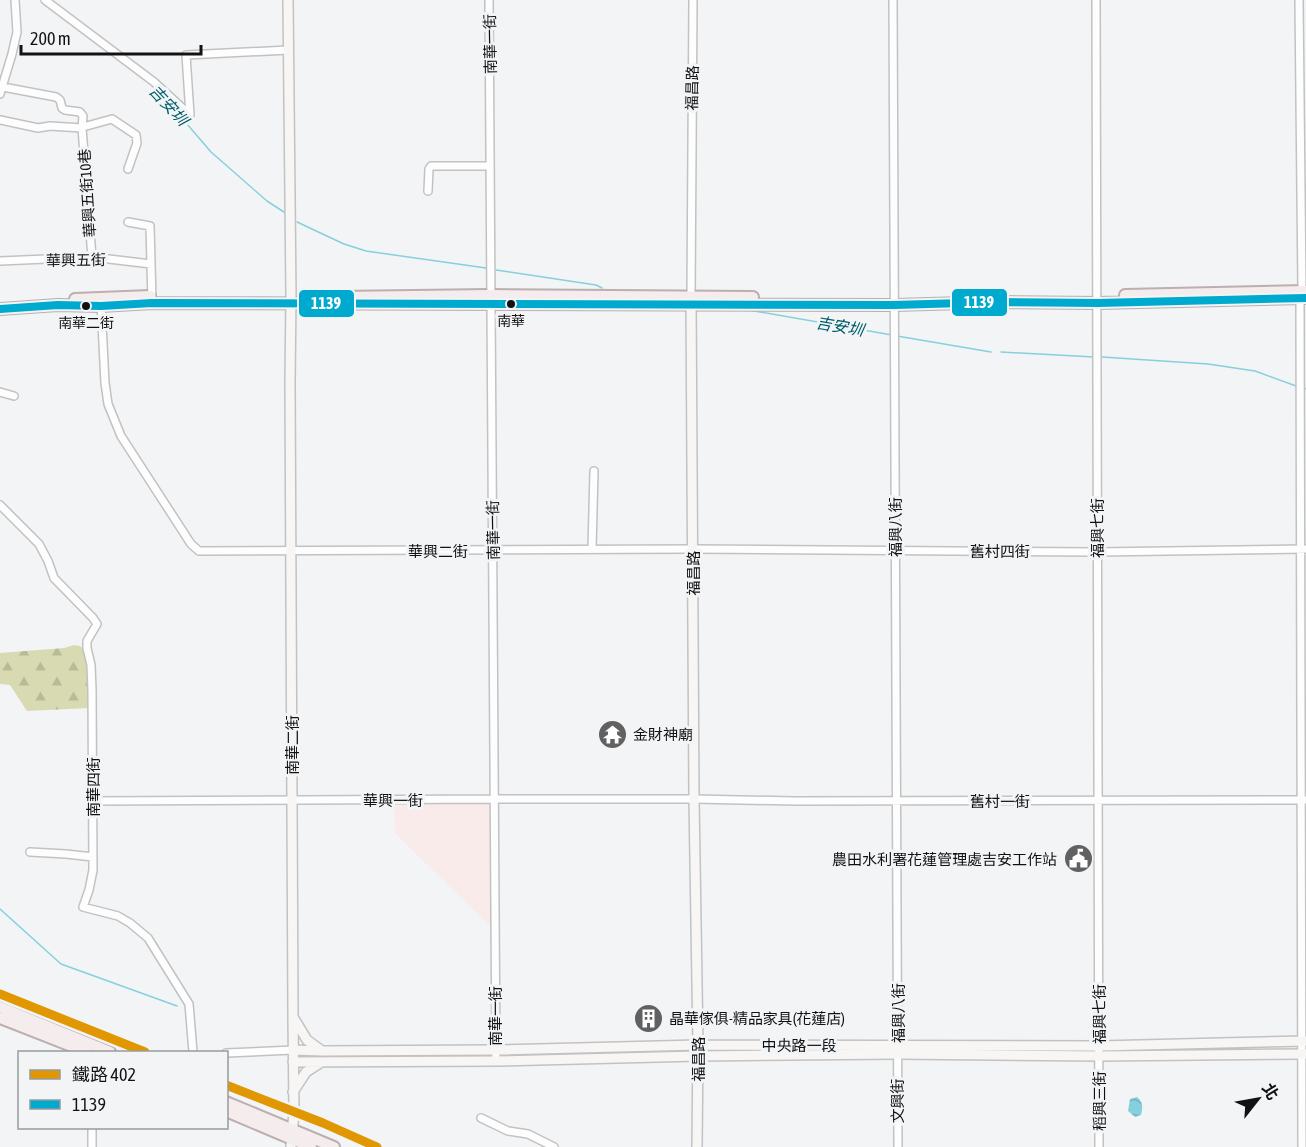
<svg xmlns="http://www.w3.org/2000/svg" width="1306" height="1147" viewBox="0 0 1306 1147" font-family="'Asap Condensed','Noto Sans TC',sans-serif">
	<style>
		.commercial { fill: #f9ebea }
		.forest { fill: url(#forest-firs) }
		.water { fill: url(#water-waves) }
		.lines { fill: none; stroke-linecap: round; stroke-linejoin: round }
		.stream { stroke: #86d0de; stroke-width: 1.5 }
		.street-casing { stroke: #c2c2c3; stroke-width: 10 }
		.secondary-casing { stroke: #c2c2c3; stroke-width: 12 }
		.primary-casing { stroke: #bbafb0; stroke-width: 14 }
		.street { stroke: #fdfdfe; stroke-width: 7 }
		.secondary { stroke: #f8f5f5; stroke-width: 9 }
		.primary { stroke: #f4eced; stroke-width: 10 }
		.bus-1-casing { stroke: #f2f4f6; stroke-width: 12 }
		.bus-1 { stroke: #00a9ce; stroke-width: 8 }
		.rail-1-casing { stroke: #f2f4f6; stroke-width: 14 }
		.rail-1 { stroke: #e09702; stroke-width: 9 }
		.bus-dot { fill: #121213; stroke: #f2f4f6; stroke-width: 2 }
		.labels { text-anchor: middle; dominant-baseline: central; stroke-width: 6; stroke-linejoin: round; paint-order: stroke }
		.bus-label { font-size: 14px; fill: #121213; stroke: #f2f4f6 }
		.street-label { font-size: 15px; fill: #121213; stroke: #f2f4f6 }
		.poi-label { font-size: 15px; fill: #121213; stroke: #f2f4f6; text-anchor: start }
		.water-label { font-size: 16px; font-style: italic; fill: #005e6c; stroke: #f2f4f6 }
		.line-badge { stroke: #f2f4f6; stroke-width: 2 }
		.badge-label { font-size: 16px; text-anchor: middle; font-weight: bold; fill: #fff }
	</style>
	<defs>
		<pattern id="forest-firs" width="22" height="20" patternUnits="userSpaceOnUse" patternTransform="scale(1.5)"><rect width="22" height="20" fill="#d8dbb1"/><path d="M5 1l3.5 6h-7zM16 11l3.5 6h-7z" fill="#b8bb97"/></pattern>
		<pattern id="water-waves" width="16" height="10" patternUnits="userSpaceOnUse" patternTransform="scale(1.5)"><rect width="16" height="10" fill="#86d0de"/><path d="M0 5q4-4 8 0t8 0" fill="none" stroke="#73b2be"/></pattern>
	</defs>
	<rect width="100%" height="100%" fill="#f3f4f5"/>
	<!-- commercial -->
	<path class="commercial" d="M493 802V929L395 833 394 803Z"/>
	<!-- forest -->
	<path class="forest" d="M74 645 80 646 86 651 89 708 27 711 10 685 0 684V653L64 648Z"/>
	<!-- water -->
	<path class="water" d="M1137 1097C1143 1102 1143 1107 1141 1115L1135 1117 1128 1111 1130 1099Z"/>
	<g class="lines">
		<!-- stream -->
		<path class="stream" d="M107 51 157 89 211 152 267 201 287 214
			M297 222 344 244 366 251 486 268
			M496 270 596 285 602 288
			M743 309 892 335
			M897 336 991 352
			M1001 352 1094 357
			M1102 357 1208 364 1255 371 1296 386
			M1304 388 1306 389
			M0 909 61 964 177 1006"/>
		<defs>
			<path id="street" d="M45 0 154 82 190 115 186 55 289 50
				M489 0 496 1061
				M893 0 898 1147
				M1096 0 1099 1147
				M1299 0 1302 290 1300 298 1302 1147
				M3 87 56 97 60 100 62 108 65 110 80 112 83 116 82 128 92 257
				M0 94 12 54 17 32 15 0
				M0 120 38 128 50 126 82 128
				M83 127 112 119 136 135 137 143 128 169
				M428 191 429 169 431 166H490
				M128 222 150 226 152 301
				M0 261 92 257 151 264
				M691 297 693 0
				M101 304 105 383 108 404 121 436 191 544 199 551 693 549 1097 552 1306 549
				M0 392 14 396
				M0 505 39 544 48 561 54 578 93 618 97 624 87 641V648L91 665 92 690 93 870 89 890 83 907 118 916 130 923 148 938 189 1004 193 1052
				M592 549 594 471
				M93 801 495 799H694L795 801 1306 800
				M30 852 66 854 93 857
				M226 1053 293 1050
				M481 1118 508 1131 528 1134 554 1147
				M92 1147V1128"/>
			<path id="secondary" d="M288 0 291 297 290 382 293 1017 294 1112 291 1147
				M691 298 694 799 698 1045 697 1147
				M293 1017 307 1040 322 1051
				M293 1050 322 1051 495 1050 698 1045 1099 1046 1306 1041
				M293 1062 496 1061 698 1056 897 1054 1099 1056 1306 1054
				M293 1092 306 1072 320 1063"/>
			<path id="primary" d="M1125 295 1306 291
				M336 297 490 295 753 297
				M75 299 150 296
				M0 309 58 305 101 306 152 303 894 305 998 302 1098 303 1306 298
				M0 1007 110 1052
				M0 1018 87 1052
				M226 1102 334 1147
				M226 1111 311 1147"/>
		</defs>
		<!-- street casing -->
		<use href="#street" class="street-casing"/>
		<!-- secondary casing -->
		<use href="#secondary" class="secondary-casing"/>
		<!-- primary casing -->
		<use href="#primary" class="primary-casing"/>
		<!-- street -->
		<use href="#street" class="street"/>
		<!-- secondary -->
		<use href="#secondary" class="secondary"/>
		<!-- primary -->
		<use href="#primary" class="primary"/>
		<defs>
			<path id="bus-1" d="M0 309 58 305 101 306 152 303 894 305 998 302 1098 303 1306 298"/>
		</defs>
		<!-- bus-1 casing -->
		<use href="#bus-1" class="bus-1-casing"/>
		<!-- bus-1 -->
		<use href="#bus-1" class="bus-1"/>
		<defs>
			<path id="rail-1" d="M0 994 145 1052
				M226 1085 323 1123 377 1147"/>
		</defs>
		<!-- rail-1 casing -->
		<use href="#rail-1" class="rail-1-casing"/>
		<!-- rail-1 -->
		<use href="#rail-1" class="rail-1"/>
	</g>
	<!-- icons -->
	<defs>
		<symbol id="temple-disc" viewBox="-11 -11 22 22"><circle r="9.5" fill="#616162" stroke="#f2f4f6"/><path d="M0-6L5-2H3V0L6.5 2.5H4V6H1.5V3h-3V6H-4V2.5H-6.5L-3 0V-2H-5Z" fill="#fff"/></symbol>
		<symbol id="civic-disc" viewBox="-11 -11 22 22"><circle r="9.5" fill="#616162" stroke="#f2f4f6"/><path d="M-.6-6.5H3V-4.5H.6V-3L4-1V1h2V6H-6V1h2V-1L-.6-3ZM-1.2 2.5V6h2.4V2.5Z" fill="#fff"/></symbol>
		<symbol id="building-disc" viewBox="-11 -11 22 22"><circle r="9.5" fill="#616162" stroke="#f2f4f6"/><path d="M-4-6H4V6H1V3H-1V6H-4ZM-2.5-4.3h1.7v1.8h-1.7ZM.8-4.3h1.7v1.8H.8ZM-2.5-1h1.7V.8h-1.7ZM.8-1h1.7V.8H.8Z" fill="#fff"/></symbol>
	</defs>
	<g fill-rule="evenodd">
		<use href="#temple-disc" x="596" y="718" width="33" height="33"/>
		<use href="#civic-disc" x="1062" y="842" width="33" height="33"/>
		<use href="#building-disc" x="632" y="1002" width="33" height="33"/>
	</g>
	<!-- markers -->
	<g class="bus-dot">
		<circle cx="511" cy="304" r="5"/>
		<circle cx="86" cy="306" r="5"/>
	</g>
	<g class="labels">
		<!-- bus labels -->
		<g class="bus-label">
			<text x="511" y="321">南華</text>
			<text x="86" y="323">南華二街</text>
		</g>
		<!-- street labels -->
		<g class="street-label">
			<text transform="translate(490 44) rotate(-91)">南華一街</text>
			<text transform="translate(692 88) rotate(-89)">福昌路</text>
			<text transform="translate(87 193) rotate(-94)">華興五街10巷</text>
			<text transform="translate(76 260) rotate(-1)">華興五街</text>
			<text transform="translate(895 527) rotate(-90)">福興八街</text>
			<text transform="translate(1097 528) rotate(-90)">福興七街</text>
			<text transform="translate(493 530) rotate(-91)">南華一街</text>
			<text x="438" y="551">華興二街</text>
			<text x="1000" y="551">舊村四街</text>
			<text transform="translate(693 573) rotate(-90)">福昌路</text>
			<text transform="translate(292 745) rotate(-90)">南華二街</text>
			<text transform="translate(93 787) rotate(-90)">南華四街</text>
			<text x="393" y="800">華興一街</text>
			<text x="1000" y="801">舊村一街</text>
			<text transform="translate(898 1013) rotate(-90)">福興八街</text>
			<text transform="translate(1099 1014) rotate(-90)">福興七街</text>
			<text transform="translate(495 1016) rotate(-90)">南華一街</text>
			<text x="799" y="1045">中央路一段</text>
			<text transform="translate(698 1059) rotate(-90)">福昌路</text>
			<text transform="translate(897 1101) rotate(-90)">文興街</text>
			<text transform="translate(1099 1101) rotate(-90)">稻興三街</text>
		</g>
		<!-- poi labels -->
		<g class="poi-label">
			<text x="633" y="734">金財神廟</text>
			<text x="1057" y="859" text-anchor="end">農田水利署花蓮管理處吉安工作站</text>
			<text x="669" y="1018">晶華傢俱-精品家具(花蓮店)</text>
		</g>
		<!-- water labels -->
		<g class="water-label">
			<text transform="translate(169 105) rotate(47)">吉安圳</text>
			<text transform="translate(840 326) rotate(10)">吉安圳</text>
		</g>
	</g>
	<g class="line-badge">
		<rect x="951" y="288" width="57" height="29" rx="6" fill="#00a9ce"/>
		<rect x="298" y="289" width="57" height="29" rx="6" fill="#00a9ce"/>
	</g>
	<g class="badge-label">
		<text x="979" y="308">1139</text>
		<text x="326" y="309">1139</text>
	</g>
	<!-- legend -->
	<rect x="18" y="1051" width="210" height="78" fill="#f2f4f6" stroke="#989a9b" stroke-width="1.5"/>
	<rect x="30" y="1070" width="30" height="9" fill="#e09702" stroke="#989a9b" stroke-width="1.5"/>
	<text x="72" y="1081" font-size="18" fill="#121213">鐵路 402</text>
	<rect x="30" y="1100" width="30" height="9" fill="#00a9ce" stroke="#989a9b" stroke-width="1.5"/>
	<text x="72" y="1111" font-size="18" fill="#121213">1139</text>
	<!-- north arrow -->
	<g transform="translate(1258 1099) rotate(59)" stroke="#f2f4f6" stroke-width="4.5" paint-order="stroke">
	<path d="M0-4.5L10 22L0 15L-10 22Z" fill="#121213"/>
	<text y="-9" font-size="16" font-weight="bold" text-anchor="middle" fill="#121213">北</text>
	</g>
	<!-- scale -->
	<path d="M21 45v9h180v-9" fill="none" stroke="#121213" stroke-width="3"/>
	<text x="30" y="45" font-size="18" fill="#121213" stroke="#f2f4f6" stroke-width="4.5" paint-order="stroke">200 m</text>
</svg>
